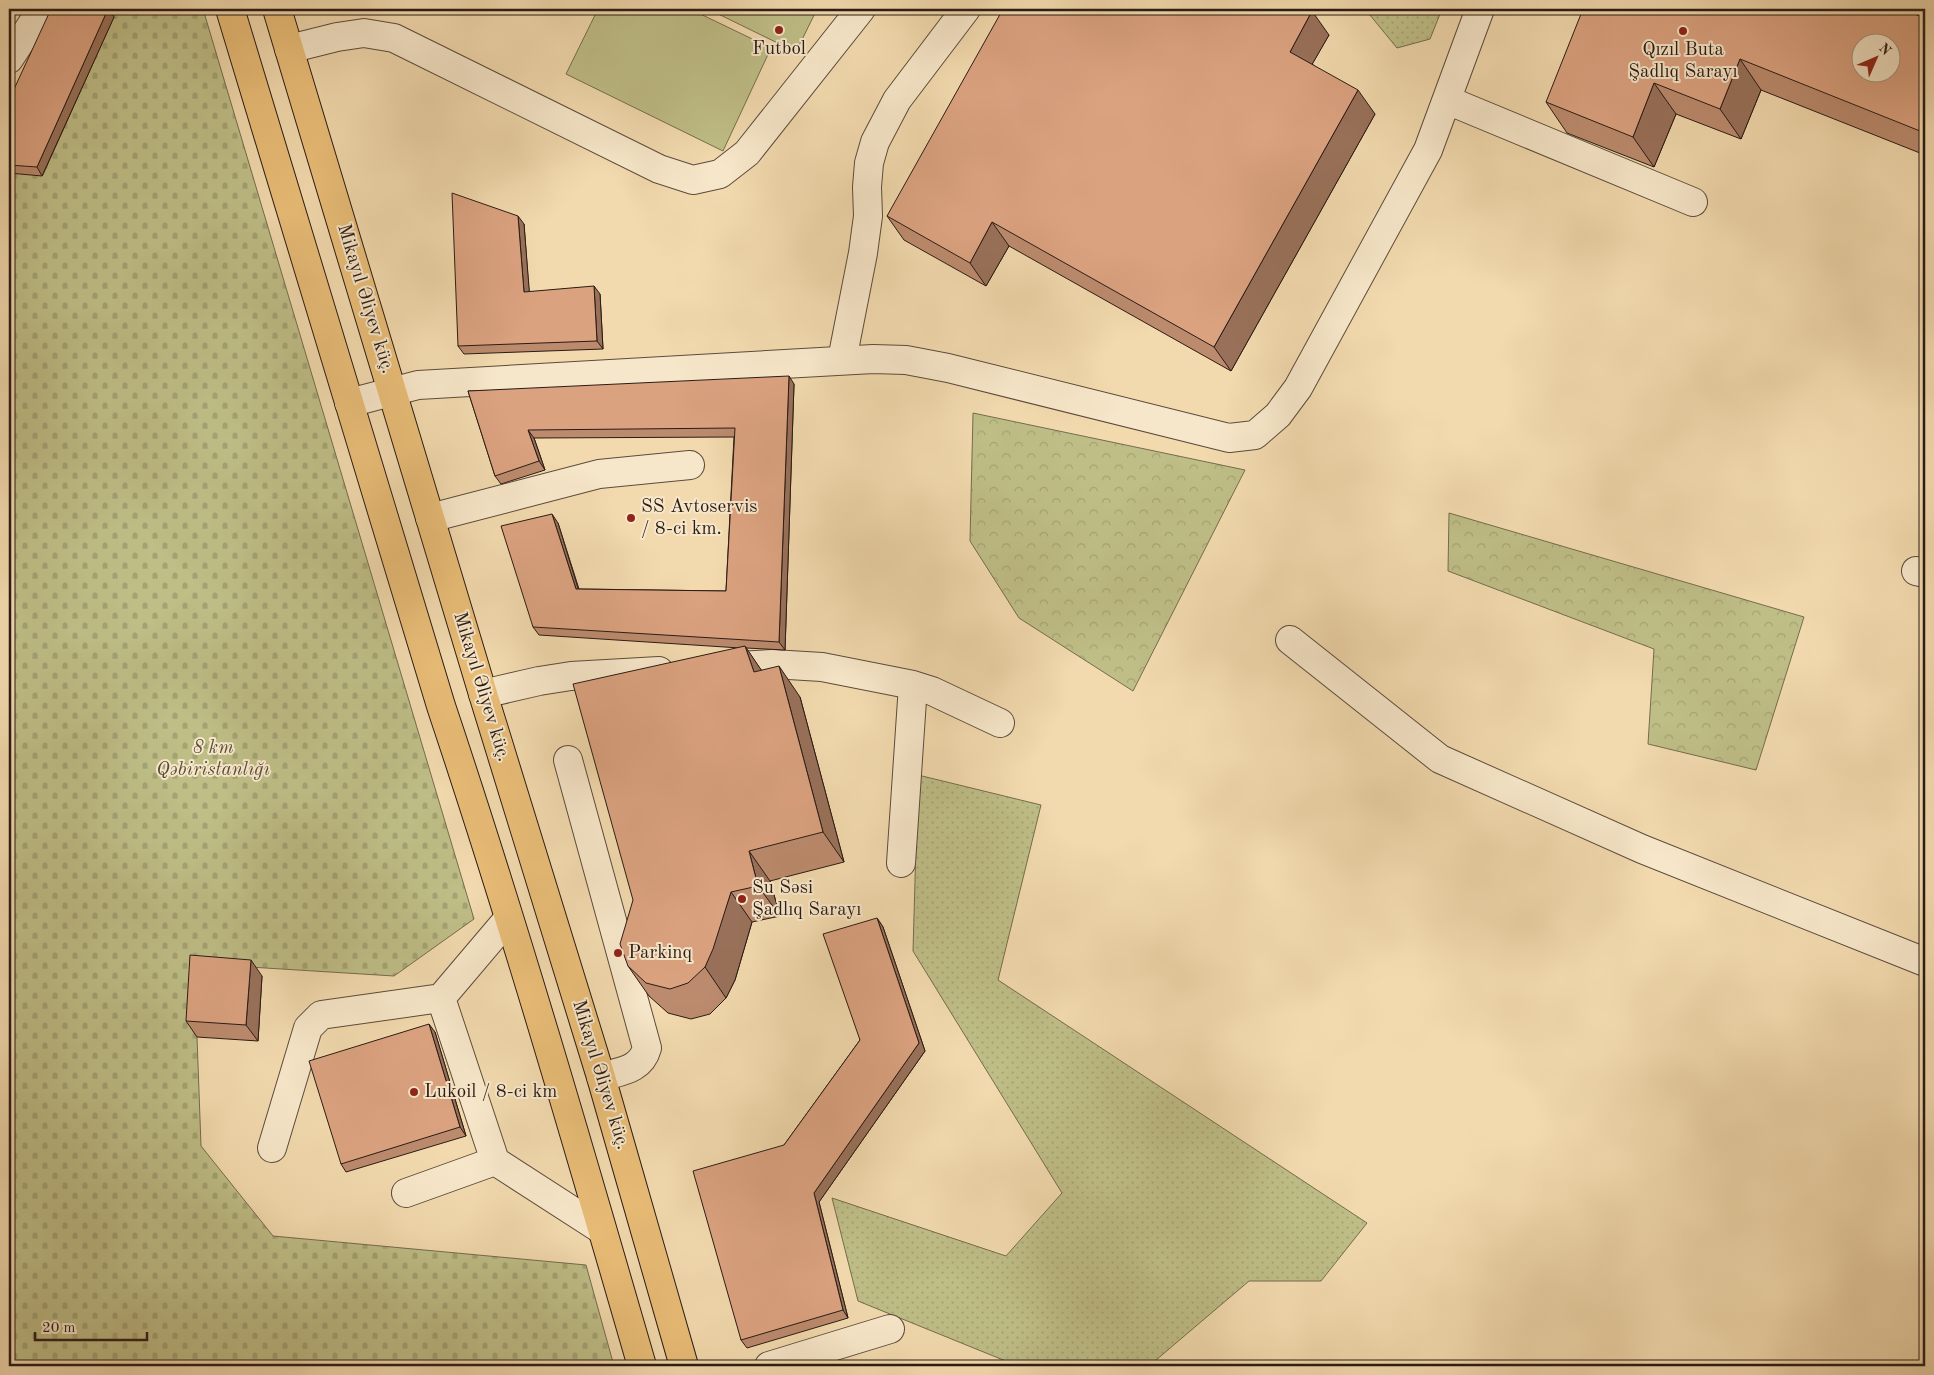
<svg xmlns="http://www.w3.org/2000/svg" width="1934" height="1375" viewBox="0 0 1934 1375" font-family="'Old Standard TT',serif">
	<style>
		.green { fill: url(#green-dots); stroke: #746c4e }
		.forest { fill: url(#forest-crowns); stroke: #746c4e }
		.cemetery { fill: url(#cemetery-stones); stroke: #746c4e }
		.pitch { fill: #bfbe87; stroke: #746c4e }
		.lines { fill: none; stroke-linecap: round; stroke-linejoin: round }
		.minor-casing { stroke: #5c4b3b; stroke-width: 30 }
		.major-casing { stroke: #2a1b15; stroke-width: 30 }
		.minor { stroke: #f7e7ca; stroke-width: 28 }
		.major { stroke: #e9bd77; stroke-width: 28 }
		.wall { fill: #bc8b6e; stroke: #2a1b15 }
		.shaded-wall { fill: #99715a; stroke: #2a1b15 }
		.building { fill: #dba280; stroke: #2a1b15; fill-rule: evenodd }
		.poi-dot { fill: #8f2418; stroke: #f7e7ca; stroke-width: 2 }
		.labels { text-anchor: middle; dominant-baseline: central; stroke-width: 4; stroke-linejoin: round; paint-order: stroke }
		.poi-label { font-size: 19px; fill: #2a1b15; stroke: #f7e7ca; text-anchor: start }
		.street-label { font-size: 19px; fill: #2a1b15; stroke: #f7e7ca }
		.park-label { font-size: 19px; font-style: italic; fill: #574c37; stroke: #f7e7ca }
	</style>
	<defs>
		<pattern id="green-dots" width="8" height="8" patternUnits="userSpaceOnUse" patternTransform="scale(1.25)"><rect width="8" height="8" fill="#bfbe87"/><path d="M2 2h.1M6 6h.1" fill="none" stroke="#a4a374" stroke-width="1.8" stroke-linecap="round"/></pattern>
		<pattern id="forest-crowns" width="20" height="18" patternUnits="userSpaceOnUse" patternTransform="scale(1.25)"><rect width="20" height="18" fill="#bfbe87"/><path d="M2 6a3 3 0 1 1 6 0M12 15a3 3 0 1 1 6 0" fill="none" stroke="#a4a374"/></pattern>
		<pattern id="cemetery-stones" width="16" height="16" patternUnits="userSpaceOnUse" patternTransform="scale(1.25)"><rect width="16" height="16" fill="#bfbe87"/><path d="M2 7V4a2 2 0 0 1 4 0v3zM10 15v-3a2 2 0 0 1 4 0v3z" fill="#a4a374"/></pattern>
	</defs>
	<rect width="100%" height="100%" fill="#f2daae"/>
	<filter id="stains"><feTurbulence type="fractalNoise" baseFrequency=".004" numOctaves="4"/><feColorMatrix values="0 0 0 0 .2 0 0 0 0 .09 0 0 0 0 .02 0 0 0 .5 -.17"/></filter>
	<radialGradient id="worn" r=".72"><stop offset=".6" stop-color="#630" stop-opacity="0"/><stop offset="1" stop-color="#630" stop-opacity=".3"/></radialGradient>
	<!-- green -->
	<path class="green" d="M1365 9H1442L1430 39 1397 48Z
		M918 775 1041 805 998 980 1367 1223 1321 1281H1249L1149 1366H1018L858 1301 832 1198 1006 1256 1062 1193 913 951Z"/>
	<!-- forest -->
	<path class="forest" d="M973 413 1245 470 1133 691 1019 618 970 541Z
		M1449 513 1804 617 1756 770 1648 744 1654 649 1448 571Z"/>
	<!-- cemetery -->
	<path class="cemetery" d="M117 9H203L474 919 394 976 201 964 197 1037 201 1146 273 1236 586 1265 614 1366H9V173L43 175Z"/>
	<!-- pitch -->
	<path class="pitch" d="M598 9H690L771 48 723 151 566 74Z
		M708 9H817L796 52Z"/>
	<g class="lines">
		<defs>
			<path id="minor" d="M289 49 337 37 364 33 394 38 659 169 693 180 720 174 747 153 861 9
				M9 59 42 9
				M1447 100 1693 202
				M842 360 863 253 868 216 867 187 869 163 875 142 897 100 966 9
				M349 403 418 385 873 359 906 360 948 368 1229 438 1255 435 1278 415 1298 388 1428 150 1480 9
				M430 518 599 474 690 465
				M1916 571 1925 573
				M1290 640 1440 759 1642 849 1925 962
				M720 667 772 664 822 667 913 685 932 691 1000 723
				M483 694 539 681 571 676 659 671
				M568 760 647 1048C641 1070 621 1071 601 1077
				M901 863 913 685
				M508 919 441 998 495 1161 602 1230
				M272 1148 308 1028 321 1015 441 998
				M406 1193 495 1161
				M769 1366 890 1329"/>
			<path id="major" d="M230 9 441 706C514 924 578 1145 642 1366
				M277 9 483 694 601 1077 684 1366"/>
		</defs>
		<!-- minor casing -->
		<use href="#minor" class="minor-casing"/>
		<!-- major casing -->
		<use href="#major" class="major-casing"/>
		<!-- minor -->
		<use href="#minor" class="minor"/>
		<!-- major -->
		<use href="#major" class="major"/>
	</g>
	<!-- wall -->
	<path class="wall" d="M108 9 114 17 42 176 9 173V100Z
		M1925 18V155L1761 90 1741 139 1676 114 1654 167 1567 133 1546 102Z
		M1329 35 1312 64 1375 114 1231 371 1009 246 986 286 904 240 887 216Z
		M524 224 529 292 600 294 603 349 464 354 458 346Z
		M794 384 785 650 746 648 761 670 800 697 844 862 770 881 780 916 752 922 735 980 726 998 710 1014 691 1019 668 1013 649 996 628 966 740 648 539 635 533 627 558 523 579 589 726 591 734 437 534 438 545 470 501 484 495 476 468 391Z
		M877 918 883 927 925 1051 819 1202 848 1318 747 1348 741 1340 784 1145 860 1040Z
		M262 976 258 1041 197 1037 186 1021Z
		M435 1032 466 1136 346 1172 341 1164Z"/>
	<!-- shaded-wall -->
	<path class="shaded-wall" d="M108 9 114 17 42 176 37 167Z
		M1312 11 1329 35 1306 75 1290 52Z
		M1740 59 1761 90 1741 139 1720 109Z
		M1654 83 1676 114 1654 167 1633 137Z
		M1358 90 1375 114 1231 371 1214 347Z
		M518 216 524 224 530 300 524 292Z
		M992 222 1009 246 986 286 970 263Z
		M594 286 600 294 603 349 597 341Z
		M789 376 794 384 785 650 779 642Z
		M528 430 534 438 545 470 539 461Z
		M552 514 558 523 581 598 576 589Z
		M745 646 766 677 754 672Z
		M779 666 800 697 844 862 823 832Z
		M749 851 770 881 780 916 758 886Z
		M731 892 752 922 735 980 726 998 705 967Z
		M877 918 883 927 925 1051 819 1202 848 1318 843 1310 814 1193 919 1043Z
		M251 960 262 976 258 1041 246 1025Z
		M429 1024 435 1032 466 1136 460 1127Z"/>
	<!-- building -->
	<path class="building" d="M51 9H108L37 167 9 165V100Z
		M1003 9H1308L1312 11 1290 52 1358 90 1214 347 992 222 970 263 887 216Z
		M1583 9H1901L1925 18V133L1740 59 1720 109 1654 83 1633 137 1546 102ZM1862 42H1892V72H1862Z
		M452 193 518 216 524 292 594 286 597 341 458 346Z
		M789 376 779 642 533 627 501 526 552 514 576 589 726 591 735 428 528 430 539 461 495 476 468 391Z
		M745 646 754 672 779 666 823 832 749 851 758 886 731 892 713 949 705 967 688 983 670 989 646 983 628 966 620 944 633 900 573 684Z
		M877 918 919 1043 814 1193 843 1310 741 1340 693 1171 784 1145 860 1040 823 934Z
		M190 955 251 960 246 1025 186 1021Z
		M429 1024 460 1127 341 1164 309 1061Z
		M820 1362 821 1366H804Z"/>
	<!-- markers -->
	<g class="poi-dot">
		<circle cx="779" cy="30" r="5"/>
		<circle cx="1683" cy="31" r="5"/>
		<circle cx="631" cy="518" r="5"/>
		<circle cx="742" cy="899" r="5"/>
		<circle cx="618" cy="953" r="5"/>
		<circle cx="414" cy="1092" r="5"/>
	</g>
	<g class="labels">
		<!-- poi labels -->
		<g class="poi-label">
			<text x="779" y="49" text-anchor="middle">Futbol</text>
			<text x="1683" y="50" text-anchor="middle">Qızıl Buta<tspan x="1683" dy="22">Şadlıq Sarayı</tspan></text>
			<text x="641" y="507">SS Avtoservis<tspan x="641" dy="22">/ 8-ci km.</tspan></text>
			<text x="752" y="888">Su Səsi<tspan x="752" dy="22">Şadlıq Sarayı</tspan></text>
			<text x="628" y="953">Parkinq</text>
			<text x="424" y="1092">Lukoil / 8-ci km</text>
		</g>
		<!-- street labels -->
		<g class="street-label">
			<text transform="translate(365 299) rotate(73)">Mikayıl Əliyev küç.</text>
			<text transform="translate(481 687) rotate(73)">Mikayıl Əliyev küç.</text>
			<text transform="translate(600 1075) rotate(73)">Mikayıl Əliyev küç.</text>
		</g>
		<!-- park labels -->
		<g class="park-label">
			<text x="213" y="748">8 km<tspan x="213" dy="22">Qəbiristanlığı</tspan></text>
		</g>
	</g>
	<!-- margin -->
	<rect width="1934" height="1375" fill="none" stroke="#f2daae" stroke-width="30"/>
	<rect x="10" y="10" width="1914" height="1355" fill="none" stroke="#2a1b15" stroke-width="2.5"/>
	<rect x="15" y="15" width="1904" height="1345" fill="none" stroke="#2a1b15"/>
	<!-- north arrow -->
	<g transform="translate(1876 58) rotate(45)"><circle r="24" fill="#f7e7ca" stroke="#a59582"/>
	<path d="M0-4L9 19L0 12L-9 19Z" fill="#8f2418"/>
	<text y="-8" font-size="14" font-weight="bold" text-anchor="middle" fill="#2a1b15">N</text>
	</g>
	<!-- scale -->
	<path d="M35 1332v8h112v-8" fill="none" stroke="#2a1b15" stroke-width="2.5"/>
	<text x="42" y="1332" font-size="15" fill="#2a1b15" stroke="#f7e7ca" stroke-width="4" paint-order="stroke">20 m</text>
	<rect width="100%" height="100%" filter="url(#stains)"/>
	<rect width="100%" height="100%" fill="url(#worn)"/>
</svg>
